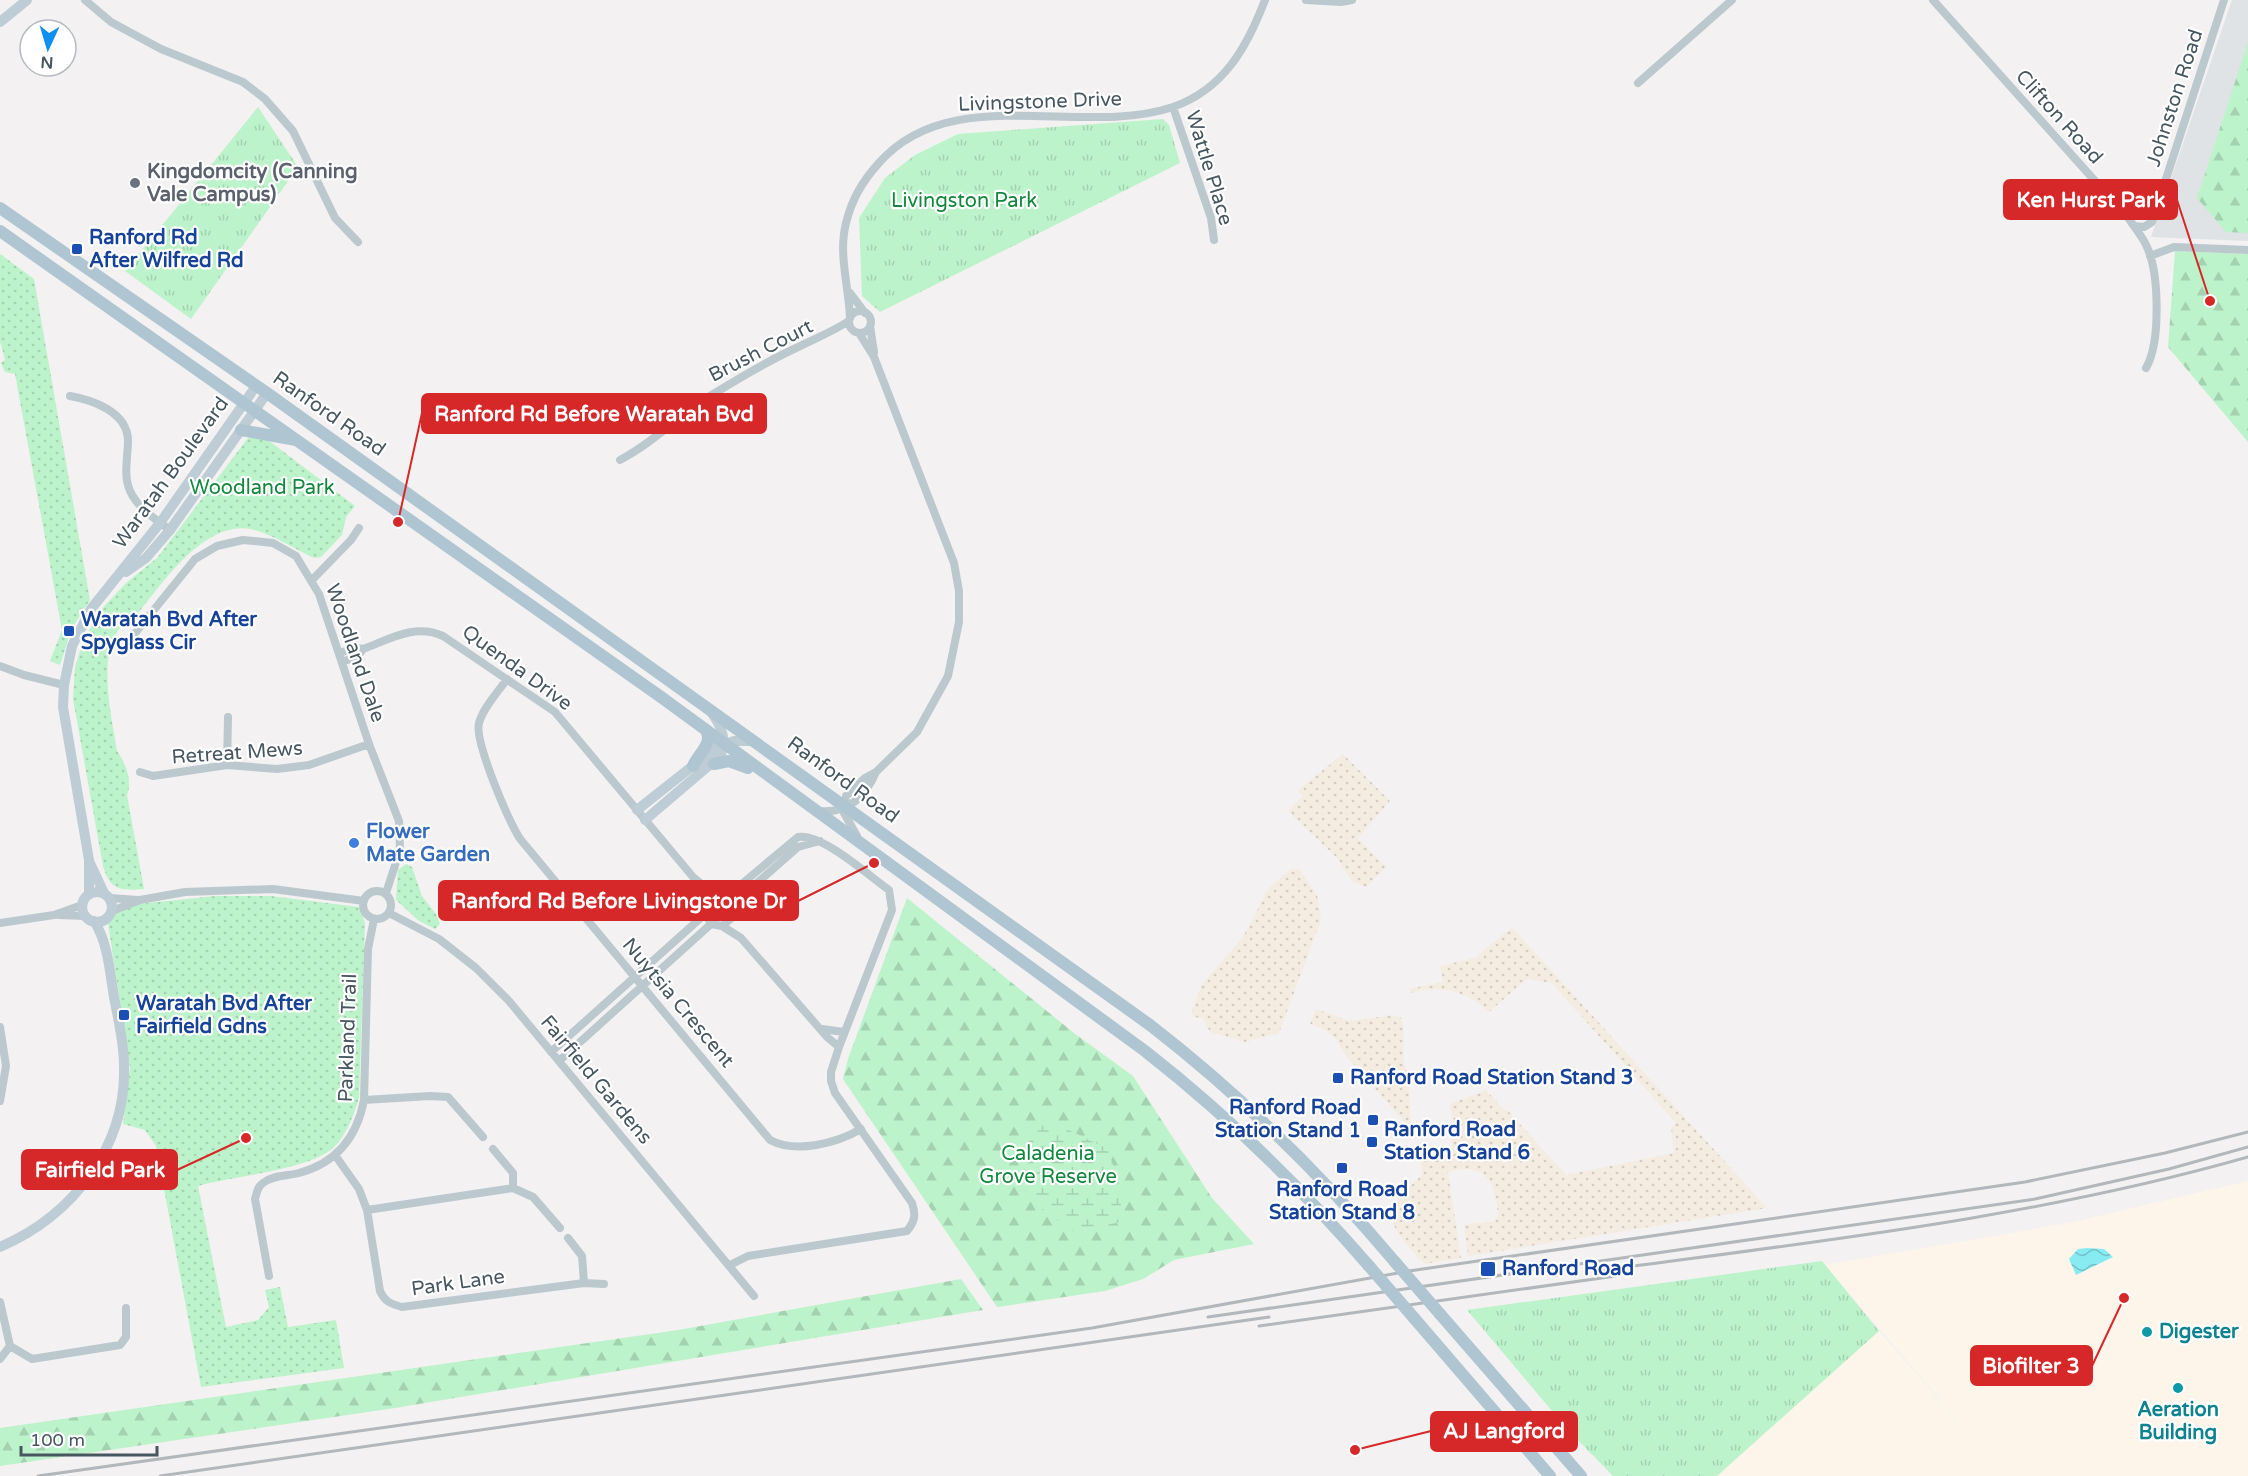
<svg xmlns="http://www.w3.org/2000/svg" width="2248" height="1476" viewBox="0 0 2248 1476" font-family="'Varela Round',sans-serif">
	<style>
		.commercial { fill: #fdf5ea }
		.airport { fill: #dfe3e5 }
		.grass { fill: url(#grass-tufts) }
		.forest { fill: url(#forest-firs) }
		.wetland { fill: url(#wetland-marsh) }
		.sand { fill: url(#sand-dots) }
		.park { fill: url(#park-dots) }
		.water { fill: url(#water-waves) }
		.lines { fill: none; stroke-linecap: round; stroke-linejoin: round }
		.street { stroke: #bbc8ce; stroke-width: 8 }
		.secondary { stroke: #bdccd5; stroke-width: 10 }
		.primary { stroke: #afc5d1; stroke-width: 12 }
		.rail { stroke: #b2b7bb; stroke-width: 3 }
		.primary-bridge { stroke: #afc5d1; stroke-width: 12 }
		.worship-dot { fill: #6b7280; stroke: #fff; stroke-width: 2 }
		.transit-dot { fill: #1a4fb4; stroke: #fff; stroke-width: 2 }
		.shop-dot { fill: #3f7fe0; stroke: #fff; stroke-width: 2 }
		.culture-dot { fill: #0f9aa8; stroke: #fff; stroke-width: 2 }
		.labels { text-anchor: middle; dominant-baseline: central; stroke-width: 4.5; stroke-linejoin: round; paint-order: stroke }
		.street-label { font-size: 20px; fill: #475760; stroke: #fff }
		.worship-label { font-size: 20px; font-weight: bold; fill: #5b616d; stroke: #fff; text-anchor: start }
		.park-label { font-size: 20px; fill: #11883c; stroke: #fff }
		.transit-label { font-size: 20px; font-weight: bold; fill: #164399; stroke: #fff; text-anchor: start }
		.shop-label { font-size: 20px; font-weight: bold; fill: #366cbe; stroke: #fff; text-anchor: start }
		.culture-label { font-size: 20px; font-weight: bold; fill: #0d838f; stroke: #fff; text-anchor: start }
		.leader { fill: none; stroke: #d62828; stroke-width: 2 }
		.callout-dot { fill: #d62828; stroke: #fff; stroke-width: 2 }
		.callout { fill: #d62828; stroke: #d62828; stroke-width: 2 }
		.callout-label { font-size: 21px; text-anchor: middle; font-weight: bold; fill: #fff }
	</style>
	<defs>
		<pattern id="grass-tufts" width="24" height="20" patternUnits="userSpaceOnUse" patternTransform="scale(1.5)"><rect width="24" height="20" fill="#bdf3ca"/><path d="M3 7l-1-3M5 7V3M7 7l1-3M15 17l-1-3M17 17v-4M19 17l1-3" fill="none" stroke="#a4d2b0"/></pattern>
		<pattern id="forest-firs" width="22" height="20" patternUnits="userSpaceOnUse" patternTransform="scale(1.5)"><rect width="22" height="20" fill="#bdf3ca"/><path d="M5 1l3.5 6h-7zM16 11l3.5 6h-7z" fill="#a4d2b0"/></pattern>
		<pattern id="wetland-marsh" width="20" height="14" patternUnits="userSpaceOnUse" patternTransform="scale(1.5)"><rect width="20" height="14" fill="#bdf3ca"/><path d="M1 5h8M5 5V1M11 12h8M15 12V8" fill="none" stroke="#a4d2b0"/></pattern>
		<pattern id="sand-dots" width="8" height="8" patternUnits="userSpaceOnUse" patternTransform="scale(1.5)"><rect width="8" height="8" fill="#f5ece1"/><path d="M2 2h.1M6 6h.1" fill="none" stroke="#d3ccc4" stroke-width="1.8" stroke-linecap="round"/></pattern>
		<pattern id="park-dots" width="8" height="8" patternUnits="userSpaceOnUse" patternTransform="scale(1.5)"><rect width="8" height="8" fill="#bdf3ca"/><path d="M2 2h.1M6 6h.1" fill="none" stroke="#a4d2b0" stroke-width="1.8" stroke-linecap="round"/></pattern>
		<pattern id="water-waves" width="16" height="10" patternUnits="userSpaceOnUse" patternTransform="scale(1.5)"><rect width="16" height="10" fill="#88ebf2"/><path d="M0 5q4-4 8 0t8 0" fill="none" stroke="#71c1c7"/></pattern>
	</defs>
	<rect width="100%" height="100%" fill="#f3f1f1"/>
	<!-- commercial -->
	<path class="commercial" d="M2248 1181V1476H1717L1879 1331 1979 1445 1825 1265 2069 1223Z"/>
	<!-- airport -->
	<path class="airport" d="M2232 0H2248V241L2151 237Z"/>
	<!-- grass -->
	<path class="grass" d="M258 107 298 167 191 319 125 271Z
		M1163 119 1169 125 1180 163 880 312 862 296 859 218 885 178 915 155 958 134Z
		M1822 1261 1879 1331 1717 1476H1613L1568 1430 1467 1310Z"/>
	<!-- forest -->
	<path class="forest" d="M2248 42V233L2226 232 2197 198Z
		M2175 251 2248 254V442L2168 347Z
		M907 898 1074 1033 1133 1076 1212 1198 1254 1244 1174 1260 1143 1279 1105 1291 997 1307 843 1079 848 1059Z
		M961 1279 983 1310 395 1408 0 1466V1428L678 1330Z"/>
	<!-- wetland -->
	<path class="wetland" d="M1048 1120 1108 1149 1120 1188 1122 1222 1073 1231 1037 1206 1028 1177V1141Z"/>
	<!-- sand -->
	<path class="sand" d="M1343 754 1390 801 1358 838 1386 867 1366 887 1352 882 1337 858 1288 811 1303 796 1298 790Z
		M1290 869H1299L1317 895 1321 920 1279 1033 1245 1042 1210 1032 1203 1018 1193 1017 1192 1010 1201 986 1243 937 1268 889Z
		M1512 927 1767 1208 1468 1256 1464 1225 1494 1221 1498 1216C1496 1183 1486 1161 1448 1172L1461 1258 1424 1264C1388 1223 1377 1216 1422 1175L1420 1158 1424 1155 1429 1158 1434 1155 1439 1157 1452 1146 1449 1127 1453 1126 1450 1104 1486 1090 1505 1111H1508L1566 1175 1674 1153 1671 1127 1676 1123 1552 983 1527 979 1489 1012C1467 991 1440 984 1410 993L1409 989 1443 982 1440 966 1475 958Z
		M1316 1009 1350 1021 1393 1015 1402 1018C1406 1034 1400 1064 1408 1073L1411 1124 1408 1126 1347 1057 1336 1039 1325 1030 1310 1024Z"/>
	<!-- park -->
	<path class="park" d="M0 254 34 279 90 600 72 628 60 665 50 661 62 630 15 374 5 372 1 363 5 360 0 341Z
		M264 437 355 506 346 517 342 535 321 557 314 558C295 549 275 536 255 530 205 516 161 586 134 618 91 634 112 718 117 751 125 762 133 781 127 795L144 889C120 891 110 890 103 866L73 699 75 667 84 639 99 612 126 583 157 558 248 438Z
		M406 864 412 867 422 896 436 914 440 924 435 929 419 921 396 900 398 870Z
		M215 896H271L359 907 365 923 359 1098C354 1114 348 1131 337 1144 316 1170 231 1176 198 1186L226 1327 258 1320 269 1307 265 1290 280 1287 288 1327 336 1320 344 1368 201 1387 156 1146 145 1130 123 1124 130 1068 108 923 119 906Z"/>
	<!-- water -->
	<path class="water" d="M2087 1248 2104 1249 2113 1257 2076 1275 2069 1259 2078 1249Z"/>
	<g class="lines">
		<!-- street -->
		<path class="street" d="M85 0 111 22 161 49 243 82 265 99 293 131 335 218 358 242
			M1306 0 1341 2 1352 0
			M1933 0 2129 219C2135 228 2143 237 2147 247 2159 273 2161 342 2146 368
			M1638 83 1732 0
			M1173 107 1211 218 1214 240
			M2134 226 2144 227 2152 222 2224 0
			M2150 256 2174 247 2248 250
			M850 293 865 313
			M849 322a11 11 0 1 1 22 0a11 11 0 1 1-22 0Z
			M850 318C849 287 838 254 846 223 852 199 862 182 878 164 950 80 1081 138 1173 107 1224 89 1247 47 1265 0
			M870 326 874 352
			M70 396C93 400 127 412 128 440 128 457 123 475 130 491 138 508 155 519 170 530
			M620 460C655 442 681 413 715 393 741 377 768 361 796 348 814 339 832 332 849 321
			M312 580 351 540 359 528
			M132 637 195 559 217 546 243 540 273 543 296 556 319 594 369 744 399 821 400 850 386 893
			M339 653 356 648 363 649C390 639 415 623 443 636L555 712 693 877 718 897
			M342 662 358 656 363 649
			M0 666 24 675 64 685
			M507 679C498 692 483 708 479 723 474 740 509 824 521 840L770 1140C796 1154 837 1143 861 1129
			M227 765 228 717
			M140 772 153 776 227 765 277 769 309 765 369 744
			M818 811C847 814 865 798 876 772
			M857 836 844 813 846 796 865 778 876 772 917 732 948 676 959 622V591L954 563 874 357 859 333
			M694 879 706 904
			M363 905a14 14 0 1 1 28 0a14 14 0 1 1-28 0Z
			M110 898 138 900
			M725 898 732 905 733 917 722 926 711 924 704 911C706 901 714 895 725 898L798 837C822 833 868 875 889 890L892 910 839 1047 831 1072V1081L835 1093 912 1203C916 1215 915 1221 907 1231L748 1256 730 1265
			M732 905 798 847 820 841
			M112 911 140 900 185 892 273 889 364 901
			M389 913 439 939 476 968 509 1001 754 1296
			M59 915 86 916
			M0 923 54 915 82 905
			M722 926 741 938 827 1037 839 1047
			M0 1027 6 1066 0 1101
			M822 1029 844 1032
			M551 1052 704 915
			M559 1061 711 924
			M364 1100 430 1096 448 1097 483 1137
			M493 1149 513 1173V1188
			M335 1155 359 1189 367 1210 380 1291C385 1302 391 1304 402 1307L584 1283 604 1284
			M367 1210 513 1188 533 1197 560 1228
			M568 1238 582 1256 584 1283
			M269 1276 255 1199C257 1193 257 1187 263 1183 273 1175 288 1176 299 1173 336 1163 357 1137 364 1100L368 949 374 919
			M0 1302 10 1346 0 1359
			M10 1346 32 1359 120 1345 126 1337V1308"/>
		<!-- secondary -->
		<path class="secondary" d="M0 22 27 0
			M126 572 146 558 170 530 267 393
			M637 810 718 746 734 741H754
			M645 820 720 756C728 741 721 725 711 712
			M90 863 104 893
			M82 907a15 15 0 1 1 30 0a15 15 0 1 1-30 0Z
			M89 894V860L63 707 64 685 72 646 91 609 160 523 256 386
			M0 1247C72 1216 127 1147 124 1065 124 1042 118 1019 114 997 110 973 108 942 94 921"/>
		<!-- primary -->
		<path class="primary" d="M0 208 267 393 1150 1025C1243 1097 1320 1173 1395 1262
			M0 231 661 697 1145 1051C1228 1116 1301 1187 1369 1266
			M241 430 296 440
			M714 764 729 761 748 768
			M693 766C698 754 715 742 705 729
			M1440 1314 1581 1476
			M1414 1318 1550 1476"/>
		<!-- rail -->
		<path class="rail" d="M1605 1270C1820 1241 2038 1217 2248 1157
			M1208 1317 2035 1199 2169 1169 2248 1147
			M1259 1326 1616 1276
			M38 1476 1092 1328 1409 1271 2025 1182 2165 1153 2248 1132
			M160 1476 1269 1317"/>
		<!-- primary-bridge -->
		<path class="primary-bridge" d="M1395 1262 1440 1314
			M1369 1266 1414 1318"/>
	</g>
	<!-- markers -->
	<circle class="worship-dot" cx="135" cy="183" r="6"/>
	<g class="transit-dot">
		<rect x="71" y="243" width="12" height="12" rx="3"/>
		<rect x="63" y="625" width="12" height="12" rx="3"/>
		<rect x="118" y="1009" width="12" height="12" rx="3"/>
		<rect x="1332" y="1072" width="12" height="12" rx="3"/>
		<rect x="1367" y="1114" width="12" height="12" rx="3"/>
		<rect x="1366" y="1136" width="12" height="12" rx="3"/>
		<rect x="1336" y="1162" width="12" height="12" rx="3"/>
		<rect x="1480" y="1261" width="16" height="16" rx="3"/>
	</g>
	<circle class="shop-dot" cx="354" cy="843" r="6"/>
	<g class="culture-dot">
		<circle cx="2147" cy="1332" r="6"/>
		<circle cx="2178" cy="1388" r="6"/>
	</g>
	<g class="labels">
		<!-- street labels -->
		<g class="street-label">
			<text transform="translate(2175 98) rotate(-72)">Johnston Road</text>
			<text transform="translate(1040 102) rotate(-2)">Livingstone Drive</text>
			<text transform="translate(2059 117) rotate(48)">Clifton Road</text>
			<text transform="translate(1209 168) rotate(73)">Wattle Place</text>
			<text transform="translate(761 351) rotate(-27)">Brush Court</text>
			<text transform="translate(329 414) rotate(35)">Ranford Road</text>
			<text transform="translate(171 473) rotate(-54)">Waratah Boulevard</text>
			<text transform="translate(355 653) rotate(71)">Woodland Dale</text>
			<text transform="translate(517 668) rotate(36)">Quenda Drive</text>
			<text transform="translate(237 753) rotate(-4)">Retreat Mews</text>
			<text transform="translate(843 780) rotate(36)">Ranford Road</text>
			<text transform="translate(678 1003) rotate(50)">Nuytsia Crescent</text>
			<text transform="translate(348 1038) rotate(-88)">Parkland Trail</text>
			<text transform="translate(596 1080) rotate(50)">Fairfield Gardens</text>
			<text transform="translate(458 1283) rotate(-8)">Park Lane</text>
		</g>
		<!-- worship labels -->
		<g class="worship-label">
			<text x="147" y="172">Kingdomcity (Canning<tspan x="147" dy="23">Vale Campus)</tspan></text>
		</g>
		<!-- park labels -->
		<g class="park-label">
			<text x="964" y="201">Livingston Park</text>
			<text x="262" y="488">Woodland Park</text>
			<text x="1048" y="1154">Caladenia<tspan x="1048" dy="23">Grove Reserve</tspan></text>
		</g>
		<!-- transit labels -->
		<g class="transit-label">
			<text x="89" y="238">Ranford Rd<tspan x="89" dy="23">After Wilfred Rd</tspan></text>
			<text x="81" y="620">Waratah Bvd After<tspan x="81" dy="23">Spyglass Cir</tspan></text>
			<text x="136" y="1004">Waratah Bvd After<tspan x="136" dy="23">Fairfield Gdns</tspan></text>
			<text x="1350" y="1078">Ranford Road Station Stand 3</text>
			<text x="1361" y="1108" text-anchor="end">Ranford Road<tspan x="1361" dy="23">Station Stand 1</tspan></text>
			<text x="1384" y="1130">Ranford Road<tspan x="1384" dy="23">Station Stand 6</tspan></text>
			<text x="1342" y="1190" text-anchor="middle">Ranford Road<tspan x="1342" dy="23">Station Stand 8</tspan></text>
			<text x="1502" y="1269">Ranford Road</text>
		</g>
		<!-- shop labels -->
		<g class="shop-label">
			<text x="366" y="832">Flower<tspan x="366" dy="23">Mate Garden</tspan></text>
		</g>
		<!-- culture labels -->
		<g class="culture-label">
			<text x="2159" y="1332">Digester</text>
			<text x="2178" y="1410" text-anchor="middle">Aeration<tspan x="2178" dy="23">Building</tspan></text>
		</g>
	</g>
	<!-- callouts -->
	<path class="leader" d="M2210 301L2177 200M398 522L422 413M874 863L798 901M246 1138L177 1170M2124 1298L2092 1366M1355 1450L1431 1431"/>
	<g class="callout-dot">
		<circle cx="2210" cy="301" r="6"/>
		<circle cx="398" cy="522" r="6"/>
		<circle cx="874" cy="863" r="6"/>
		<circle cx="246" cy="1138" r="6"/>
		<circle cx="2124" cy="1298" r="6"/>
		<circle cx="1355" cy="1450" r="6"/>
	</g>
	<g class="callout">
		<rect x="2004" y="180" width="173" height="39" rx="6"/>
		<rect x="422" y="394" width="344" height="39" rx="6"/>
		<rect x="439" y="881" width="359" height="39" rx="6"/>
		<rect x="22" y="1150" width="155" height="39" rx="6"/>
		<rect x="1971" y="1346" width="121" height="39" rx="6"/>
		<rect x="1431" y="1412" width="146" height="39" rx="6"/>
	</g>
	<g class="callout-label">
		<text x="2091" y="207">Ken Hurst Park</text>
		<text x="594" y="421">Ranford Rd Before Waratah Bvd</text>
		<text x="619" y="908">Ranford Rd Before Livingstone Dr</text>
		<text x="100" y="1177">Fairfield Park</text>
		<text x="2031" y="1373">Biofilter 3</text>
		<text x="1504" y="1438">AJ Langford</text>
	</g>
	<!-- north arrow -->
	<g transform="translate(48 48) rotate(184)"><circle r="28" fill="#ffffff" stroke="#b5bcbf" stroke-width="1.5"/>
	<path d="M0-4.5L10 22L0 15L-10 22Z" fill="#0d90f1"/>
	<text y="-9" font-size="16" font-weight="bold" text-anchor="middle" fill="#475760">N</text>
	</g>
	<!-- scale -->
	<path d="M21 1446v9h136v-9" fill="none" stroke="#475760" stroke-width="3"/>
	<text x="30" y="1446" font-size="18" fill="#475760" stroke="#ffffff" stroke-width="4.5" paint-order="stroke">100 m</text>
</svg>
